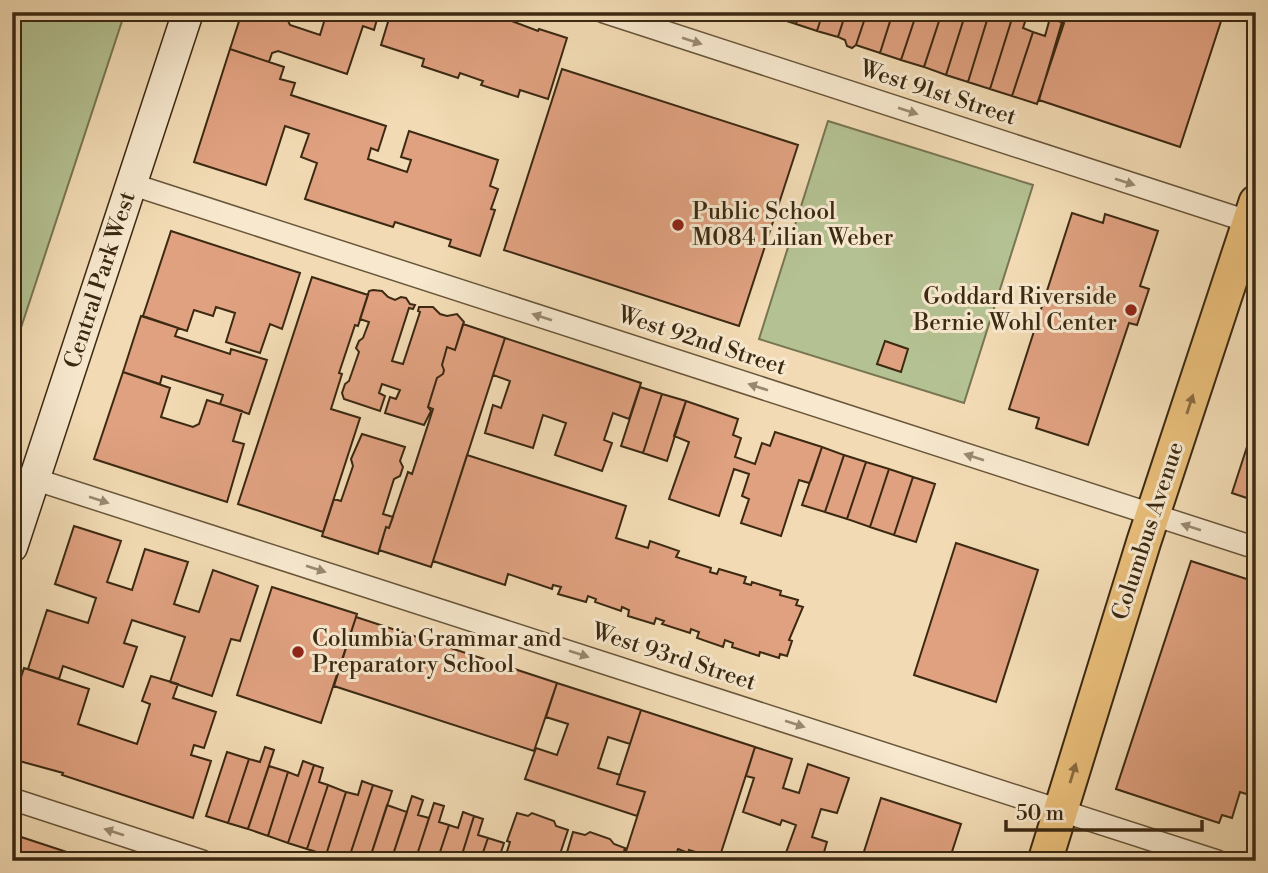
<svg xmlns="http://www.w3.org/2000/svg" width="1268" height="873" viewBox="0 0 1268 873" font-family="'Libre Bodoni',serif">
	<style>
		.green { fill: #b4c192; stroke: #787552; stroke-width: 2 }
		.building { fill: #e0a180; stroke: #3b2912; stroke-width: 2 }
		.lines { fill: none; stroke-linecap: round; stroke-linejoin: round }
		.minor-casing { stroke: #69563a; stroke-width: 24 }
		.secondary-casing { stroke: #3b2912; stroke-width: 33 }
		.primary-casing { stroke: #3b2912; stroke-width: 37 }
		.minor { stroke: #f7e8ce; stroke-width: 21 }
		.secondary { stroke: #f7e8ce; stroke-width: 30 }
		.primary { stroke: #e9be7a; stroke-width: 33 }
		.oneway { fill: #998870 }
		.oneway2 { fill: #896c41 }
		.poi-dot { fill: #8f2418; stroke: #f7e8ce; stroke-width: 2.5 }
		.labels { text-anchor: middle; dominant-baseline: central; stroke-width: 6; stroke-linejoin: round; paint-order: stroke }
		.street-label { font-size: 23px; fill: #3b2912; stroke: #f7e8ce }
		.poi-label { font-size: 23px; fill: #3b2912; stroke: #f7e8ce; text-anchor: start }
	</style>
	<rect width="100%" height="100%" fill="#f2dbb4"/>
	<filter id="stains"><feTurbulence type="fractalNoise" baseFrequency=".00286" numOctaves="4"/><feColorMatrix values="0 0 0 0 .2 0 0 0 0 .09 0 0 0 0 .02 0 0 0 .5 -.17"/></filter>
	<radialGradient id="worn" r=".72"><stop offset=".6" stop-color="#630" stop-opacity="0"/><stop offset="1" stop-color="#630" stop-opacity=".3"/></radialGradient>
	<!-- green -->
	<path class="green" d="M12 12H125L12 355Z
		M828 121 1033 185 964 403 759 339Z"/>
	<!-- building -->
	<path class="building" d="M242 12H289L287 19 290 25 320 35 327 12H379L374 30 363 26 347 74 278 51 272 53 269 62 230 49Z
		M391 12H488L538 31 539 29 567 38 548 99 520 90 518 97 481 85 483 81 460 73 458 78 422 66 424 59 381 45Z
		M775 12H800L796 24 774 17Z
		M800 12H823L817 31 796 24Z
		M823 12H846L838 37 817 31Z
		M846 12H867L856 45 852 48 847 46 845 40 838 37Z
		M867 12H893L880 53 856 45Z
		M893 12H917L901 60 880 53Z
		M917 12H942L924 67 901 60Z
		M942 12H966L946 75 924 67Z
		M966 12H978L988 17 968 82 946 75Z
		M1001 12H1014L990 89 968 82 988 17 998 20Z
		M1014 12 1028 13 1023 28 1033 32 1012 96 990 89Z
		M1065 12H1224L1180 147 1039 100Z
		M1050 18 1064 23 1037 104 1012 96 1033 32 1045 36Z
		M230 49 284 67 280 79 295 83 291 95 386 126 378 151 371 148 368 159 407 172 411 160 401 157 409 131 498 160 490 186 498 189 491 209 495 210 480 256 449 246 451 240 395 222 393 227 305 199 317 163 301 157 309 134 285 126 266 185 194 162Z
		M562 69 798 145 739 326 504 250Z
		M1072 213 1103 223 1105 214 1158 231 1140 286 1149 289 1137 325 1129 323 1088 445 1036 428 1039 418 1009 409Z
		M171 231 300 273 282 329 270 324 260 353 226 342 235 313 216 307 213 316 194 310 187 331 143 316Z
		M312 277 368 295 358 326 355 325 339 373 342 374 331 409 360 418 323 532 238 504Z
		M373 290 382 291 388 297 395 300 401 297 406 298 410 304 415 305 413 309 409 308 392 361 403 364 420 312 418 311 419 307H433L440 314 447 316 457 314 464 322 455 350 447 347 442 365 444 370 443 374 437 378 428 407 431 411 424 425 385 413 390 397 396 399 400 390 382 384 379 393 385 396 380 411 344 399 342 393 345 384 349 381 359 352 356 348 359 341 363 338 369 322 360 319 369 291Z
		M141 316 178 328 175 336 230 354 231 349 267 360 249 414 220 404 223 395 162 376 160 384 123 372Z
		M463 324 505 338 431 567 379 550 386 527 389 528 408 472 412 474 433 409 428 407 437 378 443 374 444 370 442 365 447 347 455 350Z
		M505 338 641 383 629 419 613 413 604 440 612 443 602 471 555 455 566 423 543 415 533 448 485 433 493 405 501 408 510 381 493 375Z
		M885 341 908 349 901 372 877 364Z
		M123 372 170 388 161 417 193 427 199 424 207 400 242 411 233 441 244 444 227 502 94 459Z
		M640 387 662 394 643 453 621 446Z
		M662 394 686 401 667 461 643 453Z
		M686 401 738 419 733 435 741 438 735 457 755 464 762 443 770 446 775 432 822 447 811 480 809 483 799 480 781 536 741 523 749 499 742 496 749 474 734 469 719 516 669 499 689 442 674 436Z
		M1256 419V501L1232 493Z
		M362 434 405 447 400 461 403 467 400 476 394 479 383 514 393 517 389 528 386 527 378 554 322 536 334 499 341 501 353 466 351 459Z
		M822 447 844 455 825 512 802 505Z
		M467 455 626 506 616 538 648 548 650 541 679 551 676 557 711 568 710 572 717 574 719 569 746 577 744 583 751 585 752 582 781 591 780 595 798 600 796 605 803 607 789 640 792 641 787 656 780 654 779 658 760 652 759 656 732 647 733 643 725 640 723 647 697 638 699 632 691 629 690 633 662 624 664 621 656 618 654 624 628 616 629 610 622 607 621 611 595 602 596 599 588 596 586 602 558 594 561 587 553 585 552 589 508 574 505 585 433 561Z
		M844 455 866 462 847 519 825 512Z
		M866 462 889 469 870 527 847 519Z
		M889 469 913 477 894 535 870 527Z
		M913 477 935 484 916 542 894 535Z
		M74 526 121 541 107 582 132 590 145 549 188 562 174 604 199 612 213 570 258 586 240 641 231 639 212 696 170 682 185 637 132 620 124 643 137 647 123 687 63 666 59 679 28 669 47 610 88 623 96 598 55 584Z
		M956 543 1038 570 996 702 914 675Z
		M1191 561 1256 582V797L1240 792 1232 818 1222 815 1219 823 1116 789Z
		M272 587 357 614 321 723 237 695Z
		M356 617 557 683 534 751 334 686Z
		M24 668 89 689 78 724 137 744 150 704 142 701 151 676 178 684 173 698 216 712 204 748 194 745 191 755 211 761 193 818 62 775 63 773 12 759V705Z
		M557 683 641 710 630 744 608 737 598 768 620 775 617 784 645 792 637 816 525 779 536 748 557 755 568 724 546 717Z
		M641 710 755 747 719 859 689 850 688 853 678 849 674 861H623L645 792 617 784Z
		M265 747 274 750 248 829 228 823 249 759 260 762Z
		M755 747 792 759 783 788 799 793 808 764 849 778 837 813 821 809 812 837 827 842 822 859 826 861H783L796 825 782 820 780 825 743 812 754 778 746 776Z
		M227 752 249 759 228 823 206 816Z
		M303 761 314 765 288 843 268 836 288 772 298 776Z
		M314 765 323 768 319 782 328 785 307 849 288 843Z
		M269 766 288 772 268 836 248 829Z
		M362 781 373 785 348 861 326 855 346 792 358 795Z
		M328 785 346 792 326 855 307 849Z
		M373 785 392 791 369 861H348Z
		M412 796 423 800 418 815 429 818 415 861H391Z
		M881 798 961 824 949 861H861Z
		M434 803 444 806 439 822 449 825 437 861H415Z
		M387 805 407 812 391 861H369Z
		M463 812 474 816 460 861H437L449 825 458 828Z
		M517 813 528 816 532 813 554 821 556 826 568 830 559 857 557 856 556 861H504L510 842 507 841Z
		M474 816 483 819 478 835 488 838 480 861H460Z
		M573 832 585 835 590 832 610 839 614 844 625 848 621 861 565 859Z
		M12 834 94 861H12Z
		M488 838 504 843 498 861H480Z
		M678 849 688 853 689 850 724 861H674Z"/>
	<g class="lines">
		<defs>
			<path id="minor" d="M604 12 1256 224
				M131 184 1256 548
				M34 479 1217 861
				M12 799 202 861"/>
			<path id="secondary" d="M12 547 188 12"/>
			<path id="primary" d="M1045 861 1144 541 1256 202"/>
		</defs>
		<!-- minor casing -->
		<use href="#minor" class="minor-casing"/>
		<!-- secondary casing -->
		<use href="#secondary" class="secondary-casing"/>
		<!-- primary casing -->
		<use href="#primary" class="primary-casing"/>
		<!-- minor -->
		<use href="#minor" class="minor"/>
		<!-- secondary -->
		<use href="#secondary" class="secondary"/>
		<!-- primary -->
		<use href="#primary" class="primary"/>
	</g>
	<!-- one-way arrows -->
	<defs><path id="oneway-solid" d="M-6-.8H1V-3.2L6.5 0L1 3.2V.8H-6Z" transform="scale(1.75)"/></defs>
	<g class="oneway">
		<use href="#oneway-solid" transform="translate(692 41) rotate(18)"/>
		<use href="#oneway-solid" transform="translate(908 111) rotate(18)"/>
		<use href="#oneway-solid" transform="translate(1125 182) rotate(18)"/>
		<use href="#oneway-solid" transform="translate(542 317) rotate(-162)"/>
		<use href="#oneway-solid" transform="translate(758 387) rotate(-162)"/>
		<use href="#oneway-solid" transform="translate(974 457) rotate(-162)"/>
		<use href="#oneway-solid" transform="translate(99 500) rotate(18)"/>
		<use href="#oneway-solid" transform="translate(1191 527) rotate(-162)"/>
		<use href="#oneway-solid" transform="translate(316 569) rotate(18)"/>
		<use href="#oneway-solid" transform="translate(579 654) rotate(18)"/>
		<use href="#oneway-solid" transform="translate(795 724) rotate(18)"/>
		<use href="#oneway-solid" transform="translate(114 832) rotate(-162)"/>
	</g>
	<g class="oneway2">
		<use href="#oneway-solid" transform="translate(1190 404) rotate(-72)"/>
		<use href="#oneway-solid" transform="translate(1073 773) rotate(-73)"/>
	</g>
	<!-- markers -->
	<g class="poi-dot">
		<circle cx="678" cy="225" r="7"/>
		<circle cx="1131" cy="310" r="7"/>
		<circle cx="298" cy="652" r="7"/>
	</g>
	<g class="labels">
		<!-- street labels -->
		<g class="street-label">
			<text transform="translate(938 93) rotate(18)">West 91st Street</text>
			<text transform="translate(100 280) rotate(-72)">Central Park West</text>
			<text transform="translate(702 341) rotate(18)">West 92nd Street</text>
			<text transform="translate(1148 531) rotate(-72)">Columbus Avenue</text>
			<text transform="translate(674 657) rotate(18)">West 93rd Street</text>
		</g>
		<!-- poi labels -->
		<g class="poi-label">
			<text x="692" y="212">Public School<tspan x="692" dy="26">M084 Lilian Weber</tspan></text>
			<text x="1117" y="297" text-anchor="end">Goddard Riverside<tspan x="1117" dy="26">Bernie Wohl Center</tspan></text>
			<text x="312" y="639">Columbia Grammar and<tspan x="312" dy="26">Preparatory School</tspan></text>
		</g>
	</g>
	<!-- margin -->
	<rect width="1268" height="873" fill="none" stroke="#f2dbb4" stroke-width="42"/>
	<rect x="14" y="14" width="1240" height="845" fill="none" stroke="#3b2912" stroke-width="3.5"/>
	<rect x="21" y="21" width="1226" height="831" fill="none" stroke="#3b2912" stroke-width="2"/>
	<!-- scale -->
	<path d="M1006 820v10h196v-10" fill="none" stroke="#3b2912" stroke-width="3.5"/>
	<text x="1016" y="820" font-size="21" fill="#3b2912" stroke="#f7e8ce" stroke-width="5" paint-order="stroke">50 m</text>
	<rect width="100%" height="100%" filter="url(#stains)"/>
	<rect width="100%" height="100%" fill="url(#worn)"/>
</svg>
